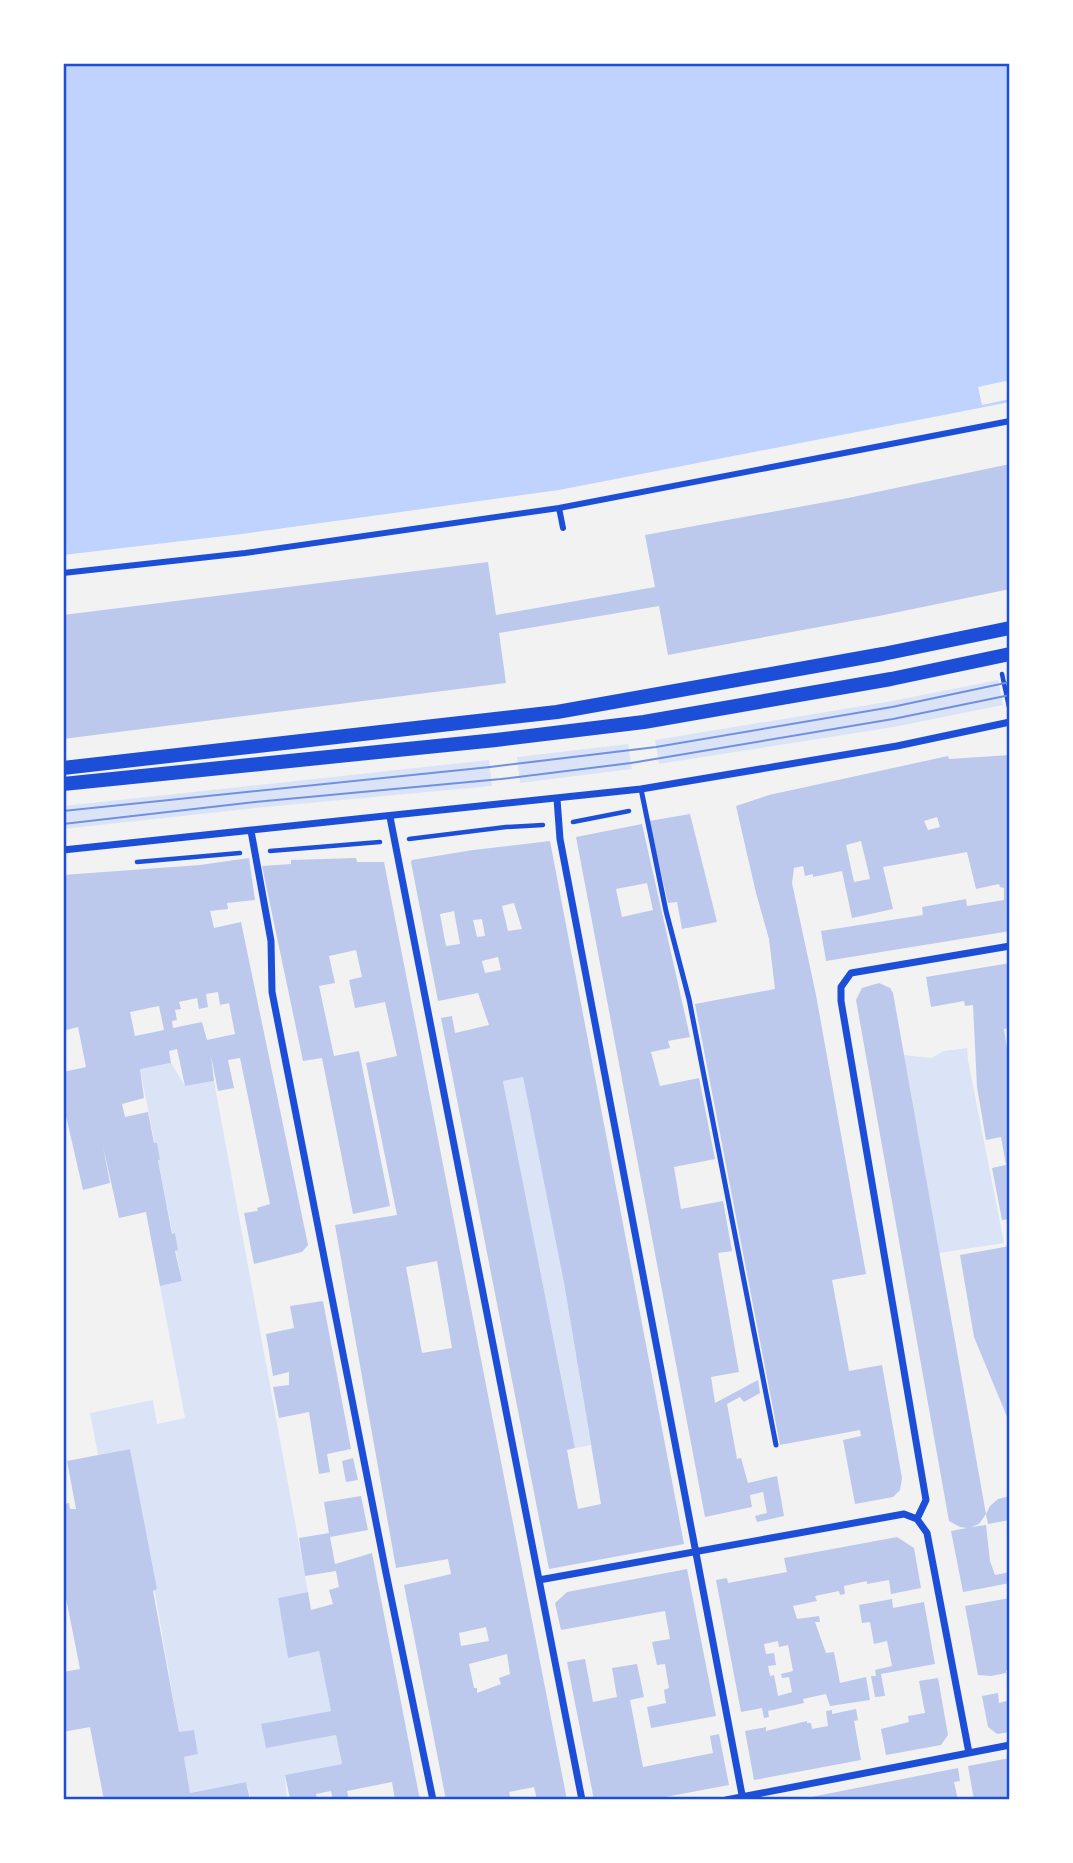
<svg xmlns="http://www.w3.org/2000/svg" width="1073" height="1863" viewBox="0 0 1073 1863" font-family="Helvetica,sans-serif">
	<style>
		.green { fill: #dbe4f7 }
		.water { fill: #bfd3fe }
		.pier { fill: #f2f2f2 }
		.building { fill: #bdc9ec; fill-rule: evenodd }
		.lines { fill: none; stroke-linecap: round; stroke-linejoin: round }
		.path { stroke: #1d4ed8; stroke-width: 4.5 }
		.service { stroke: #1d4ed8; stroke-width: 5 }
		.pedestrian { stroke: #1d4ed8; stroke-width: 6 }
		.minor { stroke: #1d4ed8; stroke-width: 7 }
		.secondary { stroke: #1d4ed8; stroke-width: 14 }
		.tram { stroke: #7290e2; stroke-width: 2 }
		.neatline { fill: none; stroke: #1d4ed8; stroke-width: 2.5 }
	</style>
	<rect width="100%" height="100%" fill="#f2f2f2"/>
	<!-- green -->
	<path class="green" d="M998 680 1003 705 894 727 659 764 655 740 892 701Z
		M628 744 632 769 520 783 517 757Z
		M489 760 492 786 256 808 63 829V806Z
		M967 1048 968 1060 1004 1243 939 1253 904 1055 931 1058 944 1051Z
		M171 1063 185 1086 214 1081 308 1592 278 1598 288 1657 319 1651 331 1711 261 1725 266 1747 336 1735 342 1764 285 1775 287 1800H251L246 1782 190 1793 184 1757 198 1754 194 1730 179 1732 130 1449 98 1455 90 1413 153 1400 157 1424 185 1418 160 1286 182 1281 140 1069Z
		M523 1077 564 1283 591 1445 575 1448 503 1081Z"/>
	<!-- water -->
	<path class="water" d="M63 63H1010V402L559 490 242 534 63 555Z"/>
	<!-- pier -->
	<path class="pier" d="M1010 380V399L982 405 978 387Z"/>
	<!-- building -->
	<path class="building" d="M1010 464V589L884 615 668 655 659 606 499 633 506 683 63 739V615L488 562 496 615 655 587 645 535 848 498Z
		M1010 755V931L826 961 821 931 923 915 922 907 966 899 967 906 1004 900V888L1000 887 999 884 976 889 967 852 883 867 893 909 852 918 842 871 813 877V874L805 876 803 866 794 868 792 883 816 995 866 1274 832 1280 849 1371 882 1365 902 1478 900 1490 893 1497 855 1504 843 1440 861 1436 860 1430 780 1445 695 1004 775 989 769 939 756 893 736 806 769 795 948 756 949 759ZM937 817 940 827 928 830 924 821ZM861 841 870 879 854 882 846 845Z
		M690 814 717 922 682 929 677 902 668 903 649 821Z
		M642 824 690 1037 668 1041 670 1048 651 1052 660 1086 699 1078 715 1159 674 1167 681 1209 723 1201 732 1251 718 1253 739 1372 711 1377 715 1403 758 1380 760 1393 744 1402 740 1397 727 1404 737 1459 741 1458 748 1483 777 1476 784 1516 757 1522 755 1516 767 1513 763 1492 750 1495 752 1507 705 1517 576 837ZM647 883 653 910 622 917 616 889Z
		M550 841 684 1544 549 1569 441 1018 452 1016 455 1033 489 1025 478 993 438 1001 411 862 412 860 473 850ZM514 903 522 929 508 931 502 906ZM454 911 460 944 446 946 440 914ZM482 919 485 936 477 937 473 920ZM498 957 501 970 485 973 482 961ZM523 1077 564 1283 601 1504 578 1509 567 1450 575 1448 503 1081Z
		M249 858 255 900 227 903 228 909 210 911 214 928 241 922 308 1245 302 1252 254 1264 244 1213 258 1211 257 1208 270 1204 240 1058 228 1060 234 1088 218 1091 211 1056 214 1081 185 1086 177 1049 169 1051 171 1063 140 1069 144 1098 122 1104 125 1117 148 1112 154 1143H157L160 1160H158L172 1234 175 1233 178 1250 175 1251 182 1281 160 1286 146 1212 119 1218 103 1146 110 1183 83 1190 63 1103V1072L86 1067 78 1027 63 1031V875L200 865ZM218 992 220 1005 229 1003 235 1034 207 1040 202 1022 173 1028 172 1021 177 1020 175 1010 181 1009 179 1002 197 998 199 1009 208 1007 206 994ZM159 1006 164 1030 135 1036 130 1012Z
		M356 858 357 862H384L567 1800H537L534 1787 509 1792 511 1800H446L404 1585 451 1574 448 1559 396 1568 335 1225 397 1215 366 1063 397 1056 385 1002 355 1008 349 980 362 977 356 950 329 956 335 983 319 986 334 1056 359 1051 390 1206 353 1214 322 1058 303 1061 262 866 291 864V860ZM437 1261 452 1348 422 1353 406 1267ZM486 1627 489 1641 461 1646 459 1633ZM507 1654 510 1674 499 1678 501 1684 477 1693V1688H474L469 1664Z
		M1010 963V1028L1004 1029 1008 1055H1010V1219L1002 1220 992 1168 1006 1165 1001 1137 986 1140 977 1087 973 1005 965 1006 964 1001 931 1007 926 977Z
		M879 983 890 988 893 993 986 1514 979 1524 971 1527 986 1525 990 1561 995 1575 1010 1572V1583L963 1592 951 1531 967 1528 960 1527 949 1521 856 1000 862 988Z
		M1010 1246V1424L974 1337 960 1255Z
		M323 1301 351 1449 327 1454 330 1472 319 1474 309 1412 279 1418 273 1387 289 1385V1372L273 1376 266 1334 294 1328 290 1306Z
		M130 1449 157 1589 153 1591 179 1732 194 1730 198 1754 184 1757 190 1793 246 1782 250 1800H104L90 1727 63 1732V1672L80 1669 63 1583V1504L69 1503 70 1509H76L67 1461Z
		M353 1458 358 1480 346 1482 342 1461Z
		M361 1496 368 1530 330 1537 335 1564 372 1553 420 1800H395L392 1782 347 1791 349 1800H333L331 1791 316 1794 317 1800H301L300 1798 290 1799 285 1775 342 1764 336 1735 266 1748 261 1724 331 1711 319 1651 288 1658 278 1598 308 1592 311 1610 333 1604 329 1590 339 1587 336 1571 305 1576 299 1538 329 1533 324 1502Z
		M1010 1496V1520L988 1524 986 1514 990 1506 998 1499Z
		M897 1537 914 1548 921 1588 891 1594 889 1580 867 1584V1581L844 1586 845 1594 840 1595 839 1591 815 1596 817 1601 793 1606 797 1619 819 1616 820 1622H815L826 1653 834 1652 840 1683 866 1677 870 1700 830 1706 826 1694 803 1699 804 1703 768 1711 769 1717 764 1718 762 1708 741 1712 716 1580 727 1578 728 1583 787 1572 784 1558ZM778 1641 779 1647 788 1645 793 1671 781 1674 782 1678 789 1677 792 1692 778 1696 774 1675 770 1676 768 1666 776 1665 774 1653 766 1654 764 1644Z
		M687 1569 716 1716 651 1728 647 1707 666 1703 664 1690 669 1688 665 1664 657 1665 652 1642 670 1639 665 1611 561 1630 555 1603 567 1592Z
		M1010 1598V1670H1006V1673L991 1676 978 1675 965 1606Z
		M892 1599 893 1608 924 1602 935 1664 881 1674 885 1696 875 1697 871 1676H876L875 1670 892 1666 887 1641 874 1644 870 1622 862 1623 859 1605Z
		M585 1659 593 1702 617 1697 612 1668 637 1664 644 1697 630 1700 643 1767 713 1753 710 1736 719 1734 729 1785 649 1800H594L567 1662Z
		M938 1678 948 1735 941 1745 886 1755 881 1729 909 1722 908 1716 925 1713 919 1681Z
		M998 1693 999 1703 1010 1700V1732L997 1734 988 1727 982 1696Z
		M856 1709 858 1720 854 1721 861 1760 754 1780 745 1731 766 1727V1731L807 1721V1723H811L812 1729 828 1726 826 1711 832 1710V1714Z
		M1010 1758V1800H974L968 1766Z
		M958 1768 960 1781 954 1782 958 1800H796Z"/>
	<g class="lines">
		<!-- path -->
		<path class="path" d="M1002 674 1009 707
			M573 822 629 811
			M409 839 506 827 543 825
			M270 851 380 842
			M137 862 240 853"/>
		<!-- service -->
		<path class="service" d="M641 789 666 911 689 999 776 1445"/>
		<!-- pedestrian -->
		<path class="pedestrian" d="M559 508 563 528
			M63 573 245 553 559 508 1010 421"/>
		<!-- minor -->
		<path class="minor" d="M557 799 560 839 743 1800
			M390 817 582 1800
			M251 831 271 941 272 992 386 1573 433 1800
			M63 850 641 789 897 746 1010 722
			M917 1519 926 1500 841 1001V987L851 973 1010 946
			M539 1580 904 1514 917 1519 927 1533 969 1753
			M726 1800 1010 1745"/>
		<!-- secondary -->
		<path class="secondary" d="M63 768 557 712 883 654 1010 628
			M63 784 496 740 644 722 891 679 1010 654"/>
		<!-- tram -->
		<path class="tram" d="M63 811 490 767 656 747 892 707 1010 682
			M63 824 255 802 501 779 631 763 893 719 1010 695"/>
	</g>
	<!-- border -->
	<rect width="1073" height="1863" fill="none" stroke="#ffffff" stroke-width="130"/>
	<rect x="65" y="65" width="943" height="1733" class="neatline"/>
</svg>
